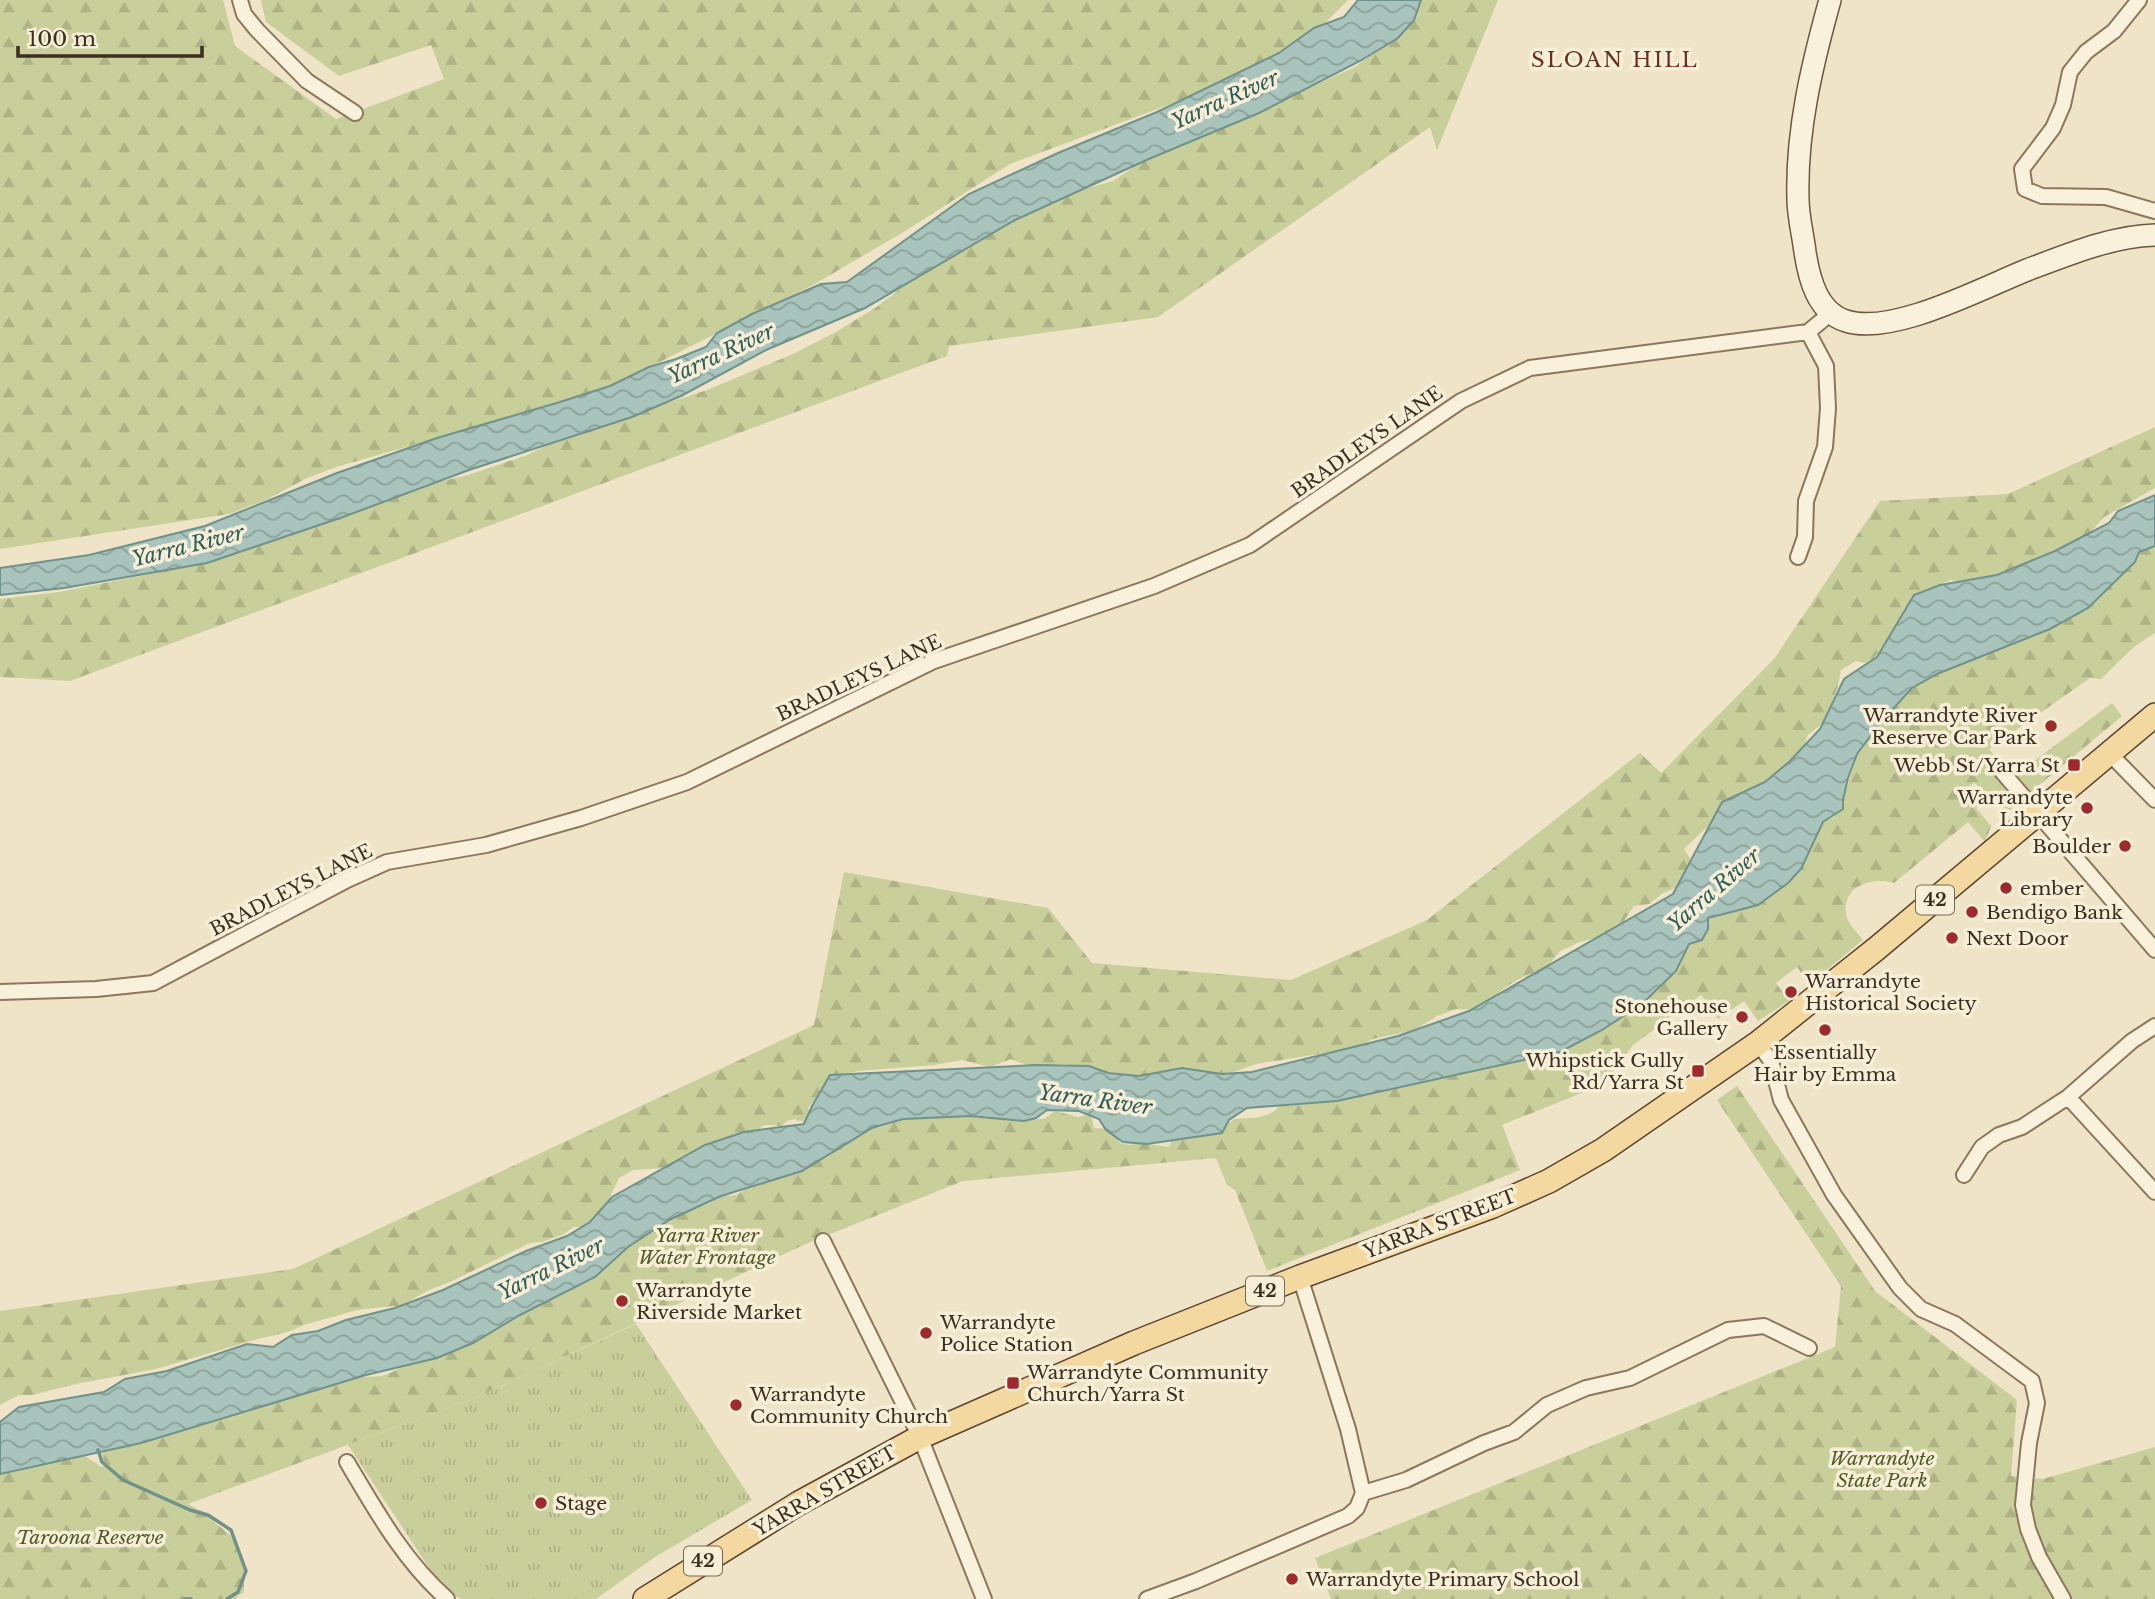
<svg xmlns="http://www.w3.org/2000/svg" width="2155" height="1599" viewBox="0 0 2155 1599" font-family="'Libre Baskerville',serif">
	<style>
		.grass { fill: url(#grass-tufts) }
		.forest { fill: url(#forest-firs) }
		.water { fill: url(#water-waves); stroke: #6f938a; stroke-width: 2 }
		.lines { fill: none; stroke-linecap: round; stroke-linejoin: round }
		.stream { stroke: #6f938a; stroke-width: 3.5 }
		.street-casing { stroke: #8d765c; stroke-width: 18 }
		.secondary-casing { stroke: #6f573f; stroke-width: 24 }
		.primary-casing { stroke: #5b4430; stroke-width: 26 }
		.street { stroke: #faf1dc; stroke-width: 14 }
		.secondary { stroke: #faf1dc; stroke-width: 21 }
		.primary { stroke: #f3d9a0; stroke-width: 23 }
		.poi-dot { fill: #9e2a2b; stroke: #f7eed8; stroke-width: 2.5 }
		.labels { text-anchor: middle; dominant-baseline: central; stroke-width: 7; stroke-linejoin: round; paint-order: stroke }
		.shield { fill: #f7eed8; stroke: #756857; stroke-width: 2 }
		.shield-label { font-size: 18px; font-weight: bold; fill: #3d2e20 }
		.street-label { font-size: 19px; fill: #3d2e20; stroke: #f7eed8 }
		.poi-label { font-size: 19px; fill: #3d2e20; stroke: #f7eed8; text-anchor: start }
		.park-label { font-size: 19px; font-style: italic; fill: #4d5a26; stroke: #f7eed8 }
		.neighbourhood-label { font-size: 21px; letter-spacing: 2px; fill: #6b2e1e; stroke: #f7eed8 }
		.water-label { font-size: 21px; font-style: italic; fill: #2f5d5a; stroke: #f7eed8 }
	</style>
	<defs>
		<pattern id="grass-tufts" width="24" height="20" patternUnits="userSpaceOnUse" patternTransform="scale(1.75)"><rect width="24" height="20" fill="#c9cf9b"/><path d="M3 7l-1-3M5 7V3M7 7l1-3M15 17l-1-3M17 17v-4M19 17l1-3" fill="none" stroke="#aeb285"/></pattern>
		<pattern id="forest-firs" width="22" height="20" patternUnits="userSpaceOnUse" patternTransform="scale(1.75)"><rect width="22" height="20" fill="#c9cf9b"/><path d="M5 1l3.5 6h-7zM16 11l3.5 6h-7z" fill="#aeb285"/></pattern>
		<pattern id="water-waves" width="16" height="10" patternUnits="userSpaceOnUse" patternTransform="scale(1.75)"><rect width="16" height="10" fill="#a9c4bc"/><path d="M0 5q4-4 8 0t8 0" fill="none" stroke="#8ba098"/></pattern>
	</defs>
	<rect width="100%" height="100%" fill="#f0e4c8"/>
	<!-- grass -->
	<path class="grass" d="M636 1324 752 1500 655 1557 596 1599H461L443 1589 348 1445 480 1396Z"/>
	<!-- forest -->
	<path class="forest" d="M0 0H223L235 46 336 119 444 79 431 45 339 76 266 22 261 0H1348L1307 41 1230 82 1010 164 907 230 813 285 600 392 336 467 305 479 268 499 229 514 0 549Z
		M1420 0H1498L1437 150 1430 127 1158 317 949 346 947 356 70 681 0 677V599L59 592 180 568 245 551 421 486 468 475 527 455 563 437 707 390 795 353 834 333 875 308 925 270 993 227 1074 192 1113 181 1156 152 1220 124 1285 99 1355 67 1408 27Z
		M2155 427V488L2104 517 2082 542 1978 583 1951 580 1920 592 1912 599 1892 634 1874 658 1865 663 1856 661 1841 670 1838 686 1824 722 1807 736 1804 750 1790 774 1739 793 1726 802 1713 825 1705 829 1684 849 1693 863 1680 886 1663 893 1649 904 1634 906 1624 921 1603 936 1580 942 1560 951 1545 970C1527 972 1508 985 1493 997L1490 1007 1480 1010 1456 1009 1437 1016 1415 1030 1373 1039 1357 1048 1256 1064 1226 1075 1132 1077 1066 1064 1029 1066 1011 1059 990 1067 962 1060 935 1065 858 1071 844 1074 824 1086 808 1108 811 1114 807 1125 800 1120 797 1122 796 1119 787 1121 782 1126 766 1125 761 1127 749 1143 684 1164 664 1168 633 1170 619 1178 607 1203 593 1219 583 1227H574L562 1235 542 1242 530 1243 454 1280 425 1292 398 1308 394 1306 357 1310 304 1325 288 1332 258 1339 156 1369 76 1384 32 1395H19L0 1405V1311L293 1269 814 1025 844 872 1048 908 1092 963 1291 980 1427 920 1640 753 1661 773 1774 659 1880 501 2008 494Z
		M2155 546V633L2135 646 2101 679 2090 678 1989 749 2014 776 2112 703 2122 716 2007 812 1992 795 1989 798 1974 782 1966 790 1979 805 1976 808 1991 826 1985 842 1968 822 1894 883C1874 877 1843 885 1846 912 1846 923 1857 932 1863 940L1810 984 1797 967 1776 983 1789 1001 1758 1021 1744 1001 1718 1019 1701 995 1633 1045 1604 1084 1502 1125 1520 1170 1267 1271 1235 1190 1227 1185 1216 1158 963 1181 808 1243 480 1396 188 1504 201 1511 235 1539 244 1571V1592L236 1597 237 1599H0V1474C25 1472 46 1460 72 1459L75 1455H83L102 1467 105 1465 102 1454 104 1451 347 1378 381 1376 390 1373 566 1287 590 1279 596 1270 663 1221 673 1220 678 1215 693 1207 708 1204 721 1196 736 1195 757 1182 777 1178 828 1157 849 1136 869 1124 876 1128C894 1125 903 1119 913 1104L979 1118 1044 1119 1055 1111 1078 1117 1088 1114 1092 1118 1094 1128C1106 1127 1117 1132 1120 1143L1129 1145 1139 1143 1169 1147 1173 1138 1221 1126 1225 1127 1234 1119C1249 1118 1269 1120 1279 1106L1303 1105 1693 941 1702 940 1708 929V918L1758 905 1823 822 1834 817 1843 800 1857 754 1881 722 1912 688 1937 674 2050 629 2088 608 2135 562 2139 552Z
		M1737 1086 1875 1291 2017 1400 2011 1476 2043 1479 2155 1447V1599H1331L1315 1558 1835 1347 1841 1286 1717 1100Z"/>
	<!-- water -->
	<path class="water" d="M1358 0H1421L1414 20 1398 38 1360 61 1259 113 1151 158 1015 220 865 308 766 350 681 396 632 417 469 470 343 517 207 563 64 588 0 595V568L89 555 205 526 337 473 437 438 560 402 610 386 649 367 676 359 706 347 717 333 752 314 821 284 847 282 969 194 1058 153 1157 112 1279 53 1314 28 1344 17Z
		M2155 495V546L2139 552 2135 562 2088 608 2050 629 1937 674 1912 688 1881 722 1857 754 1848 778 1843 800V809L1823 822 1801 869 1788 883 1758 905 1708 918V929L1702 940 1689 944 1676 971 1642 1004 1602 1030 1560 1052 1337 1101 1247 1108 1229 1120 1222 1133 1147 1144 1123 1142 1106 1130 1099 1119 1079 1111 1047 1110 1036 1118 1024 1121 970 1116 903 1119 872 1128 802 1171 721 1196 669 1220 628 1247 595 1277 520 1315 473 1343 437 1358 366 1375 141 1443 0 1474V1422L19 1407 104 1392 125 1379 167 1371 247 1344 273 1347 292 1335 318 1331 346 1320 395 1308 443 1290 526 1251 567 1236 590 1222 612 1197 705 1145 744 1132 804 1124 812 1106 830 1075 1037 1065 1089 1066 1108 1073 1139 1076 1182 1068 1222 1074 1252 1072 1398 1036 1469 1011 1673 894 1722 802 1765 782 1789 762 1820 729 1844 679 1877 657 1914 595 1940 585 1997 575 2055 551 2109 523 2118 511Z"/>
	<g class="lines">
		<!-- stream -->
		<path class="stream" d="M98 1450 102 1462 123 1480 190 1510 208 1515 231 1530 246 1571 238 1592 227 1599
			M184 1599H191"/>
		<defs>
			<path id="street" d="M240 0 244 14 257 30 307 81 355 113
				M2139 0 2114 31 2086 52 2070 72 2063 105 2053 128 2022 169 2025 189 2042 196 2106 197 2155 211
				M1798 557 1805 537 1806 501 1825 447 1828 408 1826 366 1808 332
				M2110 754 2155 800
				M1998 767 2155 950
				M0 992 96 989 153 983 347 880 387 862 486 845 581 818 687 782 934 661 1154 586 1250 545 1461 401 1530 368 1808 332 1831 313
				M1758 1043 1771 1061 1781 1100 1834 1195 1900 1288 1921 1309 1955 1324 2032 1381 2037 1403 2029 1443 2023 1505 2028 1529 2039 1557 2063 1599
				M2068 1097 2155 1192
				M1964 1175 1982 1147 1999 1135 2022 1127 2068 1097 2132 1041 2155 1026
				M823 1241 920 1437 984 1599
				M1300 1277 1348 1429 1363 1493
				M347 1462C376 1511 404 1561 447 1599
				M1147 1599 1196 1581 1348 1516 1357 1508 1363 1493 1406 1480 1484 1443 1514 1432 1547 1405 1586 1388 1630 1378 1728 1330 1764 1326 1809 1348"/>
			<path id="secondary" d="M1830 0C1812 65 1796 131 1798 199 1798 216 1803 235 1805 252 1809 278 1817 312 1846 321 1892 336 1982 288 2027 270 2067 255 2112 236 2155 235"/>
			<path id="primary" d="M645 1599 799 1503 920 1437 1134 1343 1300 1277 1493 1206 1549 1181 1603 1150 1758 1043 1876 949 2155 715"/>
		</defs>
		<!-- street casing -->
		<use href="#street" class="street-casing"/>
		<!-- secondary casing -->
		<use href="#secondary" class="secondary-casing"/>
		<!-- primary casing -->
		<use href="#primary" class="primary-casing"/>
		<!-- street -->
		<use href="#street" class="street"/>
		<!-- secondary -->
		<use href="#secondary" class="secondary"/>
		<!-- primary -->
		<use href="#primary" class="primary"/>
	</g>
	<!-- markers -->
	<g class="poi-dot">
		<circle cx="2051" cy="726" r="7"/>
		<rect x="2067" y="758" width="14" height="14" rx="3.5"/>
		<circle cx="2087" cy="808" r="7"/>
		<circle cx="2125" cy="846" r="7"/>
		<circle cx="2006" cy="888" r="7"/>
		<circle cx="1972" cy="912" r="7"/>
		<circle cx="1952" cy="938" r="7"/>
		<circle cx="1791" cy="992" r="7"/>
		<circle cx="1742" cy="1017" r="7"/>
		<circle cx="1825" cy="1030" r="7"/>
		<rect x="1691" y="1064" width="14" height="14" rx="3.5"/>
		<circle cx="622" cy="1301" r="7"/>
		<circle cx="926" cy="1333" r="7"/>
		<rect x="1006" y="1376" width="14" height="14" rx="3.5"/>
		<circle cx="736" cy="1405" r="7"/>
		<circle cx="541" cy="1503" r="7"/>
		<circle cx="1292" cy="1579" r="7"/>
	</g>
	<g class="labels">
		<!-- shield labels -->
		<g class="shield">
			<rect x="1916" y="885.5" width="38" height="29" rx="5"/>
			<rect x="1246" y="1276.5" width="38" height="29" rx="5"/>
			<rect x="684" y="1546.5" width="38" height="29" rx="5"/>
		</g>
		<g class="shield-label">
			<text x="1935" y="900">42</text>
			<text x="1265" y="1291">42</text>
			<text x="703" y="1561">42</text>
		</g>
		<!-- street labels -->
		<g class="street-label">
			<text transform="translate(1367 442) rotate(-35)">BRADLEYS LANE</text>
			<text transform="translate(859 678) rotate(-25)">BRADLEYS LANE</text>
			<text transform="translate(291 890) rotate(-27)">BRADLEYS LANE</text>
			<text transform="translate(1440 1224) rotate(-21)">YARRA STREET</text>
			<text transform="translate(825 1491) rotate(-30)">YARRA STREET</text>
		</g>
		<!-- poi labels -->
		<g class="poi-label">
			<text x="2037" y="715" text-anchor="end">Warrandyte River<tspan x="2037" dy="22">Reserve Car Park</tspan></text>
			<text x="2060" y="765" text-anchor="end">Webb St/Yarra St</text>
			<text x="2073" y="797" text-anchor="end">Warrandyte<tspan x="2073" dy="22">Library</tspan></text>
			<text x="2111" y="846" text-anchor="end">Boulder</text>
			<text x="2020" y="888">ember</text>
			<text x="1986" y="912">Bendigo Bank</text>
			<text x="1966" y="938">Next Door</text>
			<text x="1805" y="981">Warrandyte<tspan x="1805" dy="22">Historical Society</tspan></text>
			<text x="1728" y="1006" text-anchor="end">Stonehouse<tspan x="1728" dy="22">Gallery</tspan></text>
			<text x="1825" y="1052" text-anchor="middle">Essentially<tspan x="1825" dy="22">Hair by Emma</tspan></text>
			<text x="1684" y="1060" text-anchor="end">Whipstick Gully<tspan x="1684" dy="22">Rd/Yarra St</tspan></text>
			<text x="636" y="1290">Warrandyte<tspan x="636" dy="22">Riverside Market</tspan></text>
			<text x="940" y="1322">Warrandyte<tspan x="940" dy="22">Police Station</tspan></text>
			<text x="1027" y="1372">Warrandyte Community<tspan x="1027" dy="22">Church/Yarra St</tspan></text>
			<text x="750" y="1394">Warrandyte<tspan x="750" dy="22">Community Church</tspan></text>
			<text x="555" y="1503">Stage</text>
			<text x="1306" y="1579">Warrandyte Primary School</text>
		</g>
		<!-- park labels -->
		<g class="park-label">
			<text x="707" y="1235">Yarra River<tspan x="707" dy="22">Water Frontage</tspan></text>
			<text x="1882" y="1458">Warrandyte<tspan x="1882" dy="22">State Park</tspan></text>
			<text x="90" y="1537">Taroona Reserve</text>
		</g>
		<!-- neighbourhood labels -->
		<g class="neighbourhood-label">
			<text x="1615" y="60">SLOAN HILL</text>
		</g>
		<!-- water labels -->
		<g class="water-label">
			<text transform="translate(1225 100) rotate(-24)">Yarra River</text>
			<text transform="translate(721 354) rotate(-25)">Yarra River</text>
			<text transform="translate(188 546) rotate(-14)">Yarra River</text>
			<text transform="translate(1714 890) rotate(-41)">Yarra River</text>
			<text transform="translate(1095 1100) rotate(8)">Yarra River</text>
			<text transform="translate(551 1269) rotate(-26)">Yarra River</text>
		</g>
	</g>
	<!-- scale -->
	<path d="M18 46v10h184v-10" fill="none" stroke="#3d2e20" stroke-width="3.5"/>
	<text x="28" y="46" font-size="21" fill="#3d2e20" stroke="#f7eed8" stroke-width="5" paint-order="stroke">100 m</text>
</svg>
